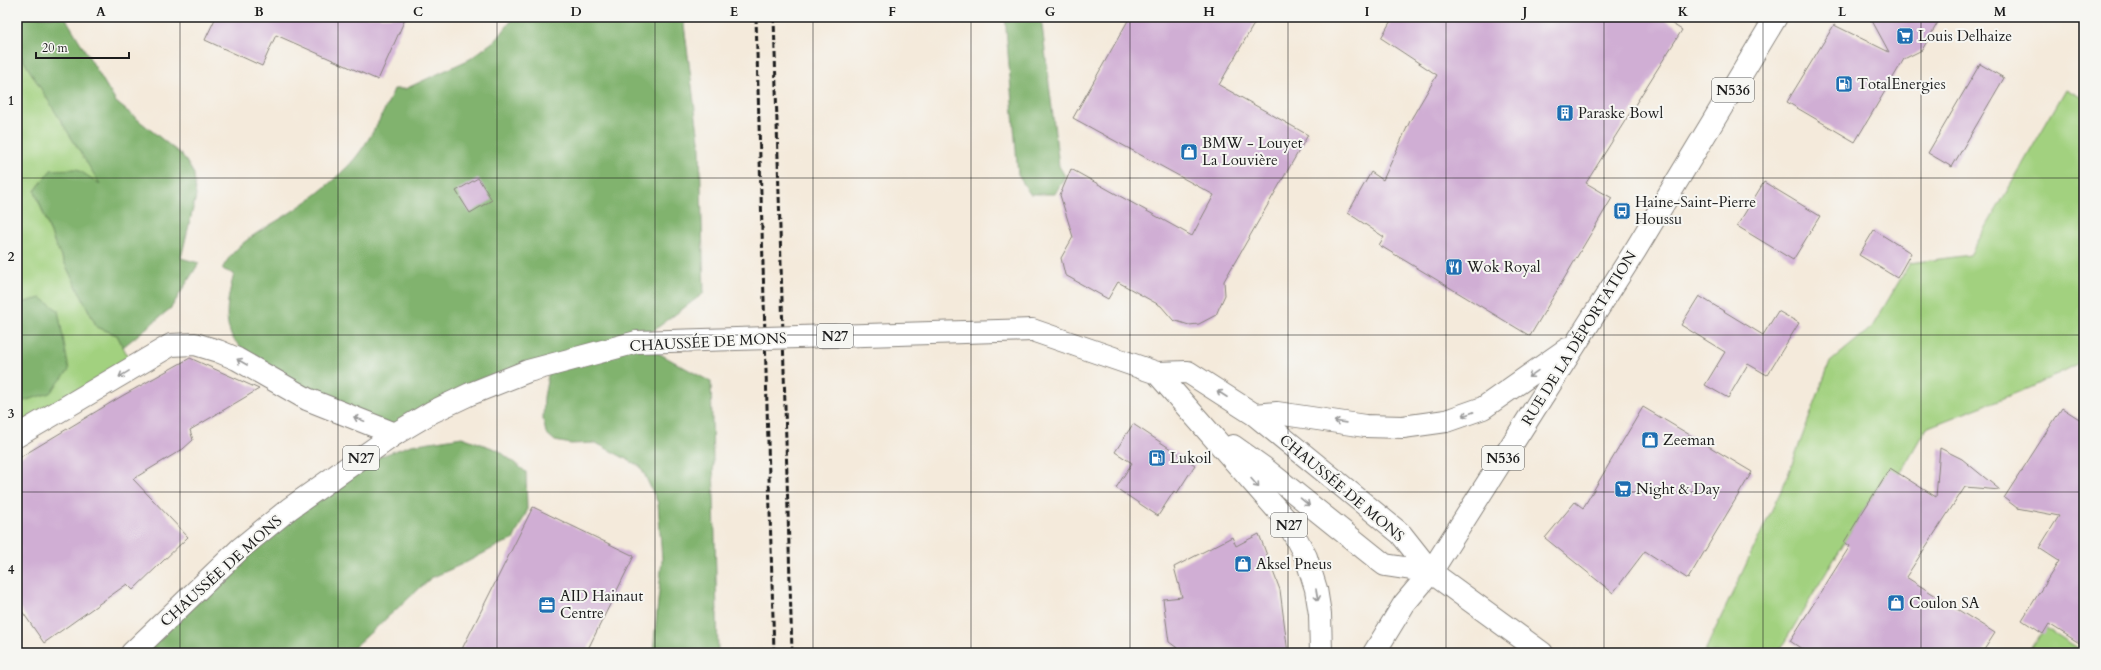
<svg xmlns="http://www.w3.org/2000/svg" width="2101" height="670" viewBox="0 0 2101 670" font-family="Cardo,serif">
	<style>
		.green { fill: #a2d17f; stroke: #5f764e }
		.forest { fill: #81b36e; stroke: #4e6845 }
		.building { fill: #d0aed4 }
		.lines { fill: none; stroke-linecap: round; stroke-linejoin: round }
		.minor-casing { stroke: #88837c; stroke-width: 24 }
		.primary-casing { stroke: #88837c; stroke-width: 24 }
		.minor { stroke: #fff; stroke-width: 22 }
		.primary { stroke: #fff; stroke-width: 22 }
		.rail { stroke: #1c1c1c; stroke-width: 3; stroke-dasharray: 6 3; stroke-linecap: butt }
		.primary-bridge-casing { stroke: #88837c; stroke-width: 24; stroke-linecap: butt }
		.primary-bridge { stroke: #fff; stroke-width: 22 }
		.oneway { stroke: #999 }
		.grid { fill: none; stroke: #1c1c1c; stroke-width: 1; stroke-opacity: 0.55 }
		.labels { text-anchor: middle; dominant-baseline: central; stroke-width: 4; stroke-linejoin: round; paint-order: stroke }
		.shield { fill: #f6f6f2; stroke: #5d5d5c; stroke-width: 1 }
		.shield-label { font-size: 14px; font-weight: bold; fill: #1c1c1c }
		.poi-label { font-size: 15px; fill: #1c1c1c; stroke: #f6f6f2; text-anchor: start }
		.street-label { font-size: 15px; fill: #1c1c1c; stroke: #f6f6f2 }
		.neatline { fill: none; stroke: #1c1c1c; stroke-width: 1.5 }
		.grid-label { font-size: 13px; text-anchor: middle; font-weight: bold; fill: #1c1c1c }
	</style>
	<rect width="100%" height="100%" fill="#f6f6f2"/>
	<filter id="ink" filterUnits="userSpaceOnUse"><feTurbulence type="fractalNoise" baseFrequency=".025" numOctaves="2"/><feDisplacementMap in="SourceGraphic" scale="8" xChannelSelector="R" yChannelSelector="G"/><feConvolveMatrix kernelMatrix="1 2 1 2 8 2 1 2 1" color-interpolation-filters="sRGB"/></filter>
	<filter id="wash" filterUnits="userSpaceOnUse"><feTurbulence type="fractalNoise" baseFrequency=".012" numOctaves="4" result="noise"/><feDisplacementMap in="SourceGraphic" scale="16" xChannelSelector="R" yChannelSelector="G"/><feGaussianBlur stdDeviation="0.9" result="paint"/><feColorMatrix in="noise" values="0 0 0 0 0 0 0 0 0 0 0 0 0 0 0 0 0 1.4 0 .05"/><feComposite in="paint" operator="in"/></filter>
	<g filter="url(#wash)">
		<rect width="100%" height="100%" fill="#f4eadb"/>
		<!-- green -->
		<path class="green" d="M17 50 101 185 51 170 35 191 55 244 97 327 117 335 134 368 17 436Z
			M2066 89 2084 99V361L2029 388 1926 428 1894 484 1883 478 1778 653H1704L1786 480 1830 362 1872 327 1910 263 1970 255Z
			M2045 627 2084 652V653H2029Z"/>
		<!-- forest -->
		<path class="forest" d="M17 17H65L116 102 183 156 194 174 196 196 181 258 199 263 171 308 123 347 117 335 97 327 55 244 35 191 51 170 77 169 100 184 17 50Z
			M514 17H683L700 148 704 293 638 342 711 382 718 653H653L662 560 658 503 641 467 596 443 571 444 555 441 546 433 543 419 544 397 550 365 395 434 237 359 243 349C239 345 233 340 231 335 223 315 229 293 234 274L222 269C238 238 269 228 297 208 314 197 332 182 347 167 365 150 384 113 394 89H405L470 59 498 38Z
			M1005 17H1041L1059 166 1065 176 1055 194H1030L1018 175Z
			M41 298 58 310 69 370 50 393 17 403V307L21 303Z
			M462 437 498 450 526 472 527 511 513 540 501 544 467 562 431 578 348 653H132L343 470 411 445Z"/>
		<g id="blocks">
			<!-- building -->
			<path class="building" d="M216 17H406L378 80 276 35 262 66 205 40Z
				M1130 17H1258L1219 85 1308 135 1224 281 1225 295 1219 308 1216 315 1199 324 1189 325 1173 320 1161 306 1118 282 1108 299 1065 275 1061 258 1073 237 1060 195 1071 169 1192 236 1214 195 1073 118Z
				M1393 17H1661L1682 30 1586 183 1612 198 1530 336 1379 245 1384 237 1348 213 1371 172 1383 180 1410 121 1437 75 1381 38Z
				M1870 17H1941L1922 50 1904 59 1855 142 1787 102 1834 25 1889 52Z
				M1980 64 2004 78 1952 167 1928 153Z
				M478 178 492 200 470 213 456 191Z
				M1764 182 1820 216 1793 260 1737 226Z
				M1874 230 1911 253 1897 278 1859 255Z
				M1699 296 1763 335 1778 311 1799 323 1767 375 1748 364 1728 398 1705 385 1725 352 1681 325Z
				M190 358 259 389 190 430 193 440 183 449 133 479 188 537 133 590 127 584 44 643 17 604V459L122 396Z
				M1643 407 1752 472 1688 579 1645 551 1613 593 1545 538 1575 502 1583 508Z
				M2062 408 2084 422V646L2049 624 2043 634 2022 620 2059 561 2039 548 2059 516 2017 508 2004 498Z
				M1133 424 1195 465 1177 493 1174 491 1158 516 1116 488 1132 463 1115 452Z
				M1940 448 1962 459 2000 490 1965 487 1906 577 1995 633 1982 653H1808L1790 641 1850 546 1844 542 1890 468 1936 497Z
				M533 507 634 556 586 653H460Z
				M1259 534 1280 590 1288 653H1184L1169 642 1163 599 1182 597 1174 567 1232 537 1236 546Z"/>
		</g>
	</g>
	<g filter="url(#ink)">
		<use href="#blocks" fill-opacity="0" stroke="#88837c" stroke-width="1"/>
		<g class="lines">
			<defs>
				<path id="minor" d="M17 436 171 345 195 344 218 351 237 359 307 399 395 434
					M1431 572 1542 653"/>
				<path id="primary" d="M1032 330 1157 373 1188 372 1255 415 1401 534 1431 572
					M1157 373 1287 521 1306 557 1316 589 1320 614 1321 653
					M1255 415 1277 413 1365 426 1403 427 1446 421 1483 408 1567 349
					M1233 446 1264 468 1381 562 1385 565 1431 572
					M132 653 241 548 289 509 395 434 432 412 470 394 528 371 637 342
					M1374 653 1404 604 1431 572 1636 249 1776 17"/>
			</defs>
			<!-- minor casing -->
			<use href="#minor" class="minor-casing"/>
			<!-- primary casing -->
			<use href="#primary" class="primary-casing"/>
			<!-- minor -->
			<use href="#minor" class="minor"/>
			<!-- primary -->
			<use href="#primary" class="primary"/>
			<!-- rail -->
			<path class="rail" d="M756 17 774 653
				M774 17 792 653"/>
			<defs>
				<path id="primary-bridge" d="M637 342 1032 330"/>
			</defs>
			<!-- primary-bridge casing -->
			<use href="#primary-bridge" class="primary-bridge-casing"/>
			<!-- primary-bridge -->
			<use href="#primary-bridge" class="primary-bridge"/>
		</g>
		<!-- one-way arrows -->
		<defs><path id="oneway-shaft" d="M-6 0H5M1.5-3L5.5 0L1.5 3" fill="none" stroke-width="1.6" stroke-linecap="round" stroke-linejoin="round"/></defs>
		<g class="oneway">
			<use href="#oneway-shaft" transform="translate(242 362) rotate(-150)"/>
			<use href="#oneway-shaft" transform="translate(124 374) rotate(149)"/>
			<use href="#oneway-shaft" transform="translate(1533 374) rotate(145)"/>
			<use href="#oneway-shaft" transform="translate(1222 394) rotate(-147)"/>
			<use href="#oneway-shaft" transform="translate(1468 414) rotate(160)"/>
			<use href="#oneway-shaft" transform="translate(359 419) rotate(-158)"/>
			<use href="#oneway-shaft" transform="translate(1340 422) rotate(-172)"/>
			<use href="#oneway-shaft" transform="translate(1255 483) rotate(49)"/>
			<use href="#oneway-shaft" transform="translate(1305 502) rotate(40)"/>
			<use href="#oneway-shaft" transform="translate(1317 595) rotate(80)"/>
		</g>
	</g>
	<!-- grid -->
	<path class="grid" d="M180 17V653M338 17V653M497 17V653M655 17V653M813 17V653M971 17V653M1130 17V653M1288 17V653M1446 17V653M1604 17V653M1763 17V653M1921 17V653M17 178H2084M17 335H2084M17 492H2084"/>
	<!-- icons -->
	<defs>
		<symbol id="supermarket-square" viewBox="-11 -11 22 22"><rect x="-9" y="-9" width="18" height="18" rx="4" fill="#1f6fb2" stroke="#f6f6f2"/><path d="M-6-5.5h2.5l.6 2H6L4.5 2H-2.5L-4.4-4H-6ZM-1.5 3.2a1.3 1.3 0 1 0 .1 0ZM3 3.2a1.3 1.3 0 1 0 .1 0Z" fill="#fff"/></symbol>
		<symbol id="fuel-square" viewBox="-11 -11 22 22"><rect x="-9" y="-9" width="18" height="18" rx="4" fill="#1f6fb2" stroke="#f6f6f2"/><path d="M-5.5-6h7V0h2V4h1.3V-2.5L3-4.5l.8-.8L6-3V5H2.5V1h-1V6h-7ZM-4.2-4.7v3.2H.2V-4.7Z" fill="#fff"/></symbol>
		<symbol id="building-square" viewBox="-11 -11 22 22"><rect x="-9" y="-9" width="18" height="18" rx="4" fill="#1f6fb2" stroke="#f6f6f2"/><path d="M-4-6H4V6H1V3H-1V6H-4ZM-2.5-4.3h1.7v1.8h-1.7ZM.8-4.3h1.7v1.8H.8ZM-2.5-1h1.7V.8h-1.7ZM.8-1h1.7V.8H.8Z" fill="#fff"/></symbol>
		<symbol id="shop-square" viewBox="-11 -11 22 22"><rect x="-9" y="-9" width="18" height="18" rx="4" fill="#1f6fb2" stroke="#f6f6f2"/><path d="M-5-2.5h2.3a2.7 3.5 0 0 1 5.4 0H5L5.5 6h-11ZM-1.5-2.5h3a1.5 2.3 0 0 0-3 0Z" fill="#fff"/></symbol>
		<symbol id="bus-square" viewBox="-11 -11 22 22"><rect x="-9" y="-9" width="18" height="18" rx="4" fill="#1f6fb2" stroke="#f6f6f2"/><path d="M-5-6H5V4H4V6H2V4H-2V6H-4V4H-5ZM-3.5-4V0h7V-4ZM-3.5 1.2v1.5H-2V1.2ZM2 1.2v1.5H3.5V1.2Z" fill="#fff"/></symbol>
		<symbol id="restaurant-square" viewBox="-11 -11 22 22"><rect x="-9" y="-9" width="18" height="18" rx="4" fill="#1f6fb2" stroke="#f6f6f2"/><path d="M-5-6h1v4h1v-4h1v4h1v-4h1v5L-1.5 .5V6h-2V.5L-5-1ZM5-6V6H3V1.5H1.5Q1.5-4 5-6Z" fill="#fff"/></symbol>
		<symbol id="office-square" viewBox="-11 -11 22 22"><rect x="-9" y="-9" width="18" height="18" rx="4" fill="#1f6fb2" stroke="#f6f6f2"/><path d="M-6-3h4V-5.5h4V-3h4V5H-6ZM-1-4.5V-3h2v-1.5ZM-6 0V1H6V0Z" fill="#fff"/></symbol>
	</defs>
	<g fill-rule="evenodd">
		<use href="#supermarket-square" x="1895" y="26" width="20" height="20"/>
		<use href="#fuel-square" x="1834" y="74" width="20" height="20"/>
		<use href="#building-square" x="1555" y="103" width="20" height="20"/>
		<use href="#shop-square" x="1179" y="142" width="20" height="20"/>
		<use href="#bus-square" x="1612" y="201" width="20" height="20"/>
		<use href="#restaurant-square" x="1444" y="257" width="20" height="20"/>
		<use href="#shop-square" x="1640" y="430" width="20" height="20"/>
		<use href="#fuel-square" x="1147" y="448" width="20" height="20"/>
		<use href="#supermarket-square" x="1613" y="479" width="20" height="20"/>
		<use href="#shop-square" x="1233" y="554" width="20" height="20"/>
		<use href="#shop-square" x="1886" y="593" width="20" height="20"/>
		<use href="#office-square" x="537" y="595" width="20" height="20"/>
	</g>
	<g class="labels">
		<!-- shield labels -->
		<g class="shield">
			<rect x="1712" y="78" width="42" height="24" rx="3"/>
			<rect x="817" y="324" width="36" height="24" rx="3"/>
			<rect x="343" y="446" width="36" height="24" rx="3"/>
			<rect x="1482" y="446" width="42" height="24" rx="3"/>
			<rect x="1271" y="513" width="36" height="24" rx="3"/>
		</g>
		<g class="shield-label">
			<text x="1733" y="90">N536</text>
			<text x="835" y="336">N27</text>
			<text x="361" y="458">N27</text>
			<text x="1503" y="458">N536</text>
			<text x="1289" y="525">N27</text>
		</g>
		<!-- poi labels -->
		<g class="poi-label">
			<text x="1918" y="36">Louis Delhaize</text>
			<text x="1857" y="84">TotalEnergies</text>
			<text x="1578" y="113">Paraske Bowl</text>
			<text x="1202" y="143">BMW - Louyet<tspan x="1202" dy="17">La Louvière</tspan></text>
			<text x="1635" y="202">Haine-Saint-Pierre<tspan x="1635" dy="17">Houssu</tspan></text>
			<text x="1467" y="267">Wok Royal</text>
			<text x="1663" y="440">Zeeman</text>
			<text x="1170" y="458">Lukoil</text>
			<text x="1636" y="489">Night &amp; Day</text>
			<text x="1256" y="564">Aksel Pneus</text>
			<text x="560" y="596">AID Hainaut<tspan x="560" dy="17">Centre</tspan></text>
			<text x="1909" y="603">Coulon SA</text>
		</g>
		<!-- street labels -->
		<g class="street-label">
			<text transform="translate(1579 338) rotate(-58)">RUE DE LA DÉPORTATION</text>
			<text transform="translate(708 342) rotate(-3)">CHAUSSÉE DE MONS</text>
			<text transform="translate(1342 488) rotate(40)">CHAUSSÉE DE MONS</text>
			<text transform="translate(221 571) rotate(-42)">CHAUSSÉE DE MONS</text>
		</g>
	</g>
	<!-- margin -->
	<rect width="2101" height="670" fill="none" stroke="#f6f6f2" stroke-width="44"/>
	<!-- scale -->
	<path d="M36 52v6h93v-6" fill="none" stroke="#1c1c1c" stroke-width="2"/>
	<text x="42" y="52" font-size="12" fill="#1c1c1c" stroke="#f6f6f2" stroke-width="3" paint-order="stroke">20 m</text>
	<rect x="22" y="22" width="2057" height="626" class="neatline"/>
	<g class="grid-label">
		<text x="101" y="16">A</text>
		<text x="259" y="16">B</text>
		<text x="418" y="16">C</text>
		<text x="576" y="16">D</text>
		<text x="734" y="16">E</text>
		<text x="892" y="16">F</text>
		<text x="1050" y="16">G</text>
		<text x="1209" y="16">H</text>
		<text x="1367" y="16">I</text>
		<text x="1525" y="16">J</text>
		<text x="1683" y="16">K</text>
		<text x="1842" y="16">L</text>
		<text x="2000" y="16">M</text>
		<text x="11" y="105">1</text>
		<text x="11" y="261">2</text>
		<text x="11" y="418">3</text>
		<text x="11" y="574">4</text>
	</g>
</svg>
